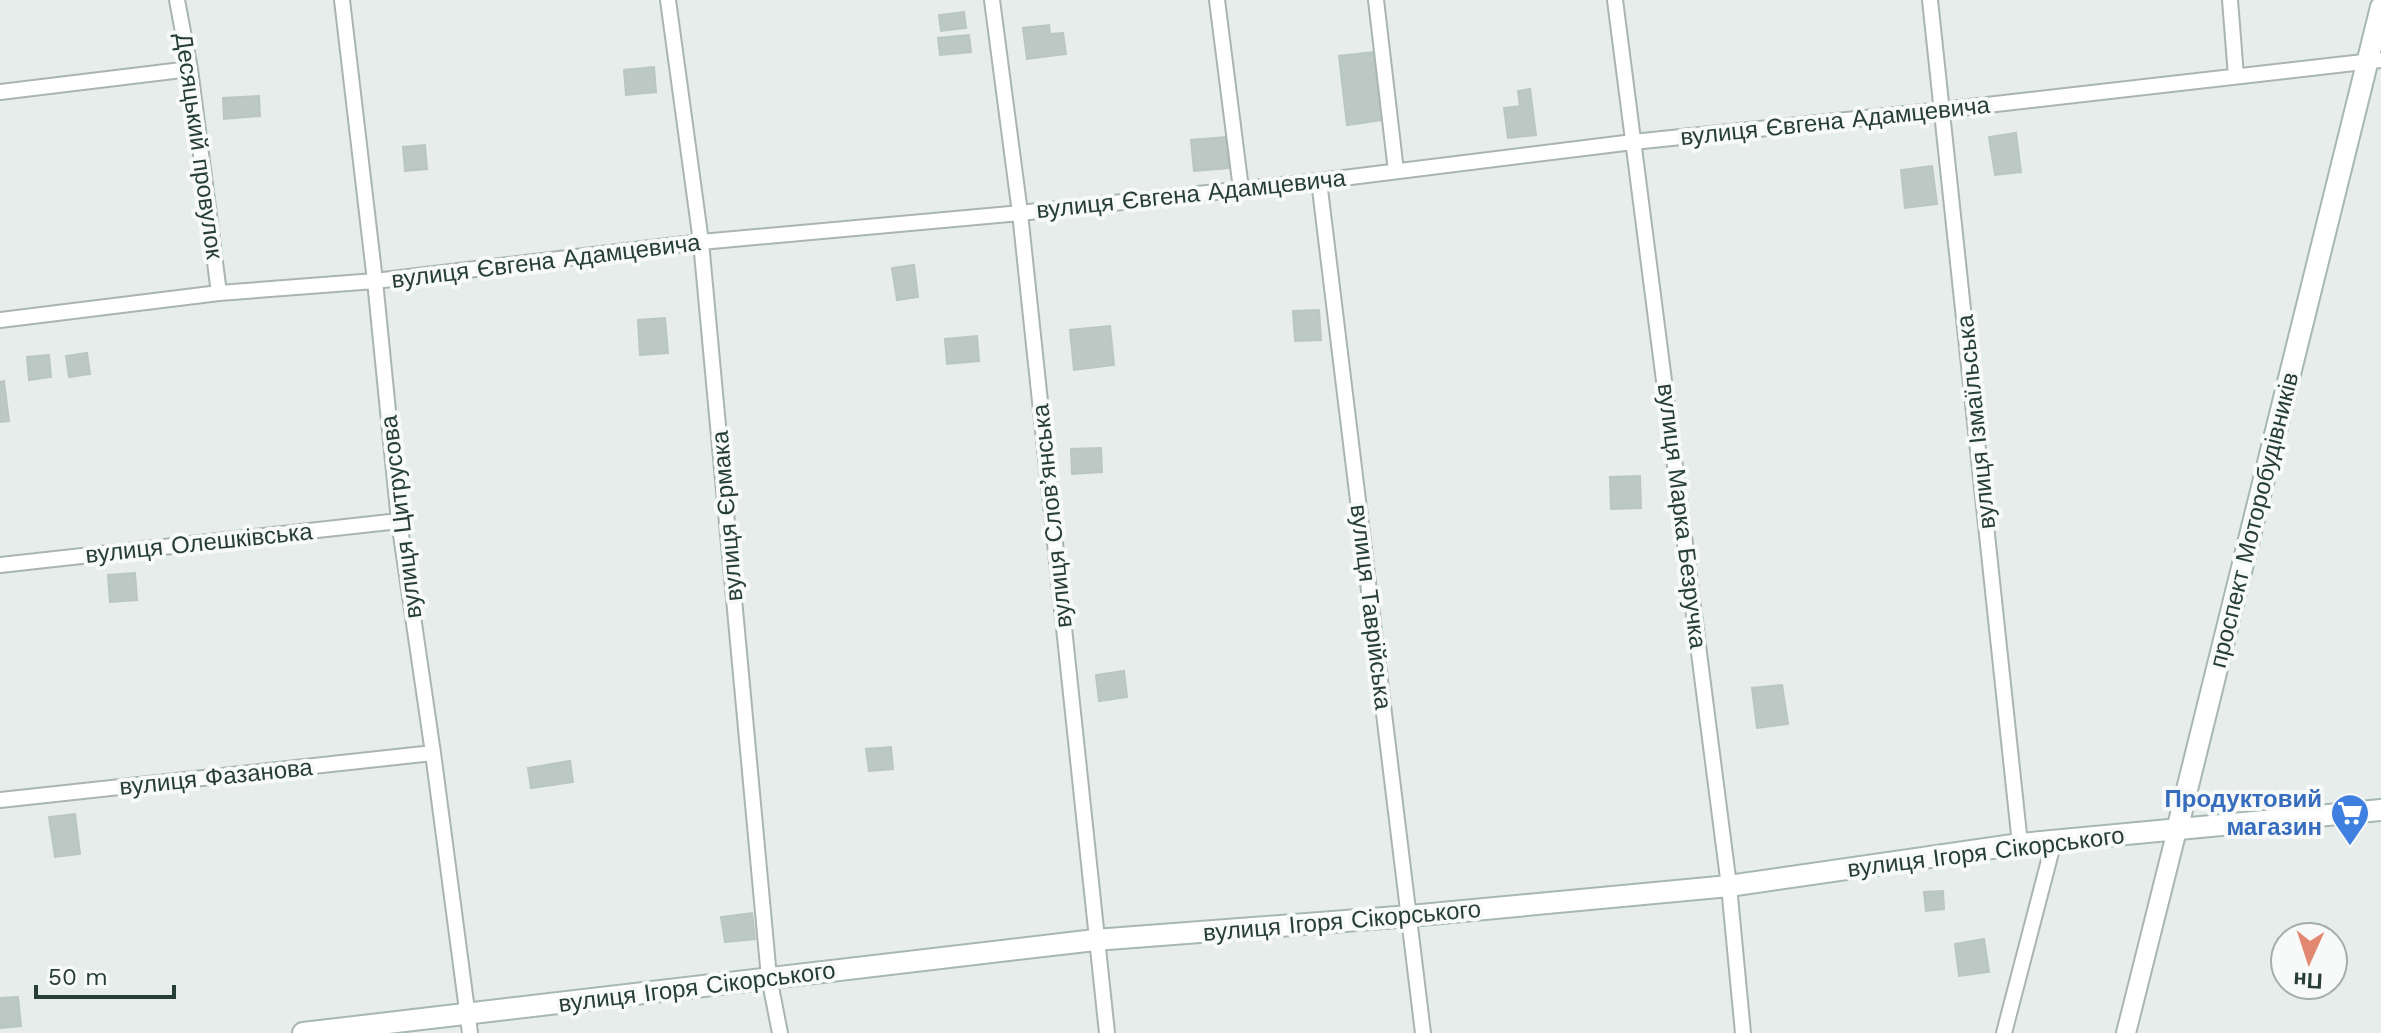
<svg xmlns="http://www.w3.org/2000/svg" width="2381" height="1033" viewBox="0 0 2381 1033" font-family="'Work Sans',sans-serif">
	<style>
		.building { fill: #bcc8c3; stroke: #b9c6c1; stroke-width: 2 }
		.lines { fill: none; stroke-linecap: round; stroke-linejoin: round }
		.minor-casing { stroke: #a9b5b1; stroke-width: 18 }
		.tertiary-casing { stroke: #a9b5b1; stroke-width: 22 }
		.secondary-casing { stroke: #a6b8b1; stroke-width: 24 }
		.minor { stroke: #fff; stroke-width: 14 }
		.tertiary { stroke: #fff; stroke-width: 18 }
		.secondary { stroke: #fff; stroke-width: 20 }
		.labels { text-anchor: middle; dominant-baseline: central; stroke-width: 8; stroke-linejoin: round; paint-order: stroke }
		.street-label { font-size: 24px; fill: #273e37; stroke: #f7faf8 }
		.shop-label { font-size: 24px; font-weight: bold; fill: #366cbe; stroke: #f7faf8; text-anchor: end }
	</style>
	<rect width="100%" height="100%" fill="#e6edea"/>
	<!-- building -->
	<path class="building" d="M964 12 966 28 941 31 939 15Z
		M1049 25 1050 34 1063 33 1066 54 1027 59 1023 28Z
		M969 35 971 52 940 55 938 38Z
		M1374 52 1383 120 1347 125 1339 56Z
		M654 67 656 92 626 95 624 70Z
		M1530 89 1536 135 1508 138 1504 108 1520 106 1518 91Z
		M259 96 260 116 224 119 223 98Z
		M2016 133 2021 172 1995 175 1989 137Z
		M1226 137 1229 168 1194 171 1191 140Z
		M425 145 427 169 405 171 403 147Z
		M1932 166 1937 204 1905 208 1901 170Z
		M914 265 918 297 897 300 892 268Z
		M1319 310 1321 340 1295 341 1293 311Z
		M665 318 668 353 640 355 638 320Z
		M1110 326 1114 365 1074 370 1070 330Z
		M977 336 979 361 947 364 945 339Z
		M87 353 90 374 69 377 66 356Z
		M49 355 51 377 29 380 27 357Z
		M4 381 9 421 0 422V382Z
		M1101 448 1102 472 1072 474 1071 449Z
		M1640 476 1641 508 1611 509 1610 477Z
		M135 573 137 600 110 602 108 575Z
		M1124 671 1127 697 1099 701 1096 675Z
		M1782 685 1788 724 1757 728 1752 688Z
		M891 747 893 769 869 771 866 749Z
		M570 761 573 782 531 788 528 768Z
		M75 814 80 854 55 857 49 817Z
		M1943 891 1944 909 1926 911 1924 892Z
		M752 913 755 939 725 942 721 917Z
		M1984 939 1989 972 1959 976 1955 944Z
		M18 997 21 1026 0 1028V998Z"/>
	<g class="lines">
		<defs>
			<path id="minor" d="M177 0 190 69 219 293
				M342 0 375 281 399 521 433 753 470 1033
				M668 0 701 242 769 977 780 1033
				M992 0 1020 213 1107 1033
				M1217 0 1241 189
				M1376 0 1396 171
				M1615 0 1729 886 1743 1033
				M1930 0 2020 844
				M2230 0 2236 76
				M0 92 190 69
				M1319 181 1423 1033
				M0 320 219 293 375 281 701 242 1020 213 1319 181 1633 142 1943 110 2381 60
				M0 565 399 521
				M0 800 433 753
				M2004 1033 2054 841"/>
			<path id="tertiary" d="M2126 1033 2177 830"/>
			<path id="secondary" d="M2177 830 2381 7
				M303 1033 1095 940 1410 916 1729 886 2020 844 2381 810"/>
		</defs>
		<!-- minor casing -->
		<use href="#minor" class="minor-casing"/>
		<!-- tertiary casing -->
		<use href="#tertiary" class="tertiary-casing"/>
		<!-- secondary casing -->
		<use href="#secondary" class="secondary-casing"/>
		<!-- minor -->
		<use href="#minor" class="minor"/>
		<!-- tertiary -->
		<use href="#tertiary" class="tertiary"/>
		<!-- secondary -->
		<use href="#secondary" class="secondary"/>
	</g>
	<!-- icons -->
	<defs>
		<symbol id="supermarket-pin" viewBox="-11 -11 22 30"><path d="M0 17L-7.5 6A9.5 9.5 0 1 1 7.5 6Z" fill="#3f7fe0" stroke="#f7faf8"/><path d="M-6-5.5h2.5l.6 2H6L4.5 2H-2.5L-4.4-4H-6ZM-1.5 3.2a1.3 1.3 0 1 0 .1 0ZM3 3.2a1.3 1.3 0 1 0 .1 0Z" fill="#fff"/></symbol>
	</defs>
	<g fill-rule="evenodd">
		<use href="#supermarket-pin" x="2328" y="791" width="44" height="60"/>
	</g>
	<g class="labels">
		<!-- street labels -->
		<g class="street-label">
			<text transform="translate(1835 121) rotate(-6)">вулиця Євгена Адамцевича</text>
			<text transform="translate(199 146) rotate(82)">Десяцький провулок</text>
			<text transform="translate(1191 194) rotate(-6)">вулиця Євгена Адамцевича</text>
			<text transform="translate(546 261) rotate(-7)">вулиця Євгена Адамцевича</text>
			<text transform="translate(1976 422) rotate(-96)">вулиця Ізмаїльська</text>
			<text transform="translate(727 516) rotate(-95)">вулиця Єрмака</text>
			<text transform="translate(1052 516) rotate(-96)">вулиця Слов’янська</text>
			<text transform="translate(1682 516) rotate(83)">вулиця Марка Безручка</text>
			<text transform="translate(401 517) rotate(-97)">вулиця Цитрусова</text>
			<text transform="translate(2254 520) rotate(-76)">проспект Моторобудівників</text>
			<text transform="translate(199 543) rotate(-6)">вулиця Олешківська</text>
			<text transform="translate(1371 607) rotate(83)">вулиця Таврійська</text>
			<text transform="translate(216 777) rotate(-6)">вулиця Фазанова</text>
			<text transform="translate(1986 852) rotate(-7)">вулиця Ігоря Сікорського</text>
			<text transform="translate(1342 921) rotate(-5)">вулиця Ігоря Сікорського</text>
			<text transform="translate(697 987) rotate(-7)">вулиця Ігоря Сікорського</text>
		</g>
		<!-- shop labels -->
		<g class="shop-label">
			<text x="2322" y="799">Продуктовий<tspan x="2322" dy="28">магазин</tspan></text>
		</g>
	</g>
	<!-- north arrow -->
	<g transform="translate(2309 961) rotate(183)"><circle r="38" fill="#f7faf8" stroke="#a4afab" stroke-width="2"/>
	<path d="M0-6L14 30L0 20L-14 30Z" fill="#e28870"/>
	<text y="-12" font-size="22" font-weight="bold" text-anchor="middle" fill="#273e37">Пн</text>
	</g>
	<!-- scale -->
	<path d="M36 985v12h138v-12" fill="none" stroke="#273e37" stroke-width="4"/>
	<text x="48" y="985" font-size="24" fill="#273e37" stroke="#f7faf8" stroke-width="6" paint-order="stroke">50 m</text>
</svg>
